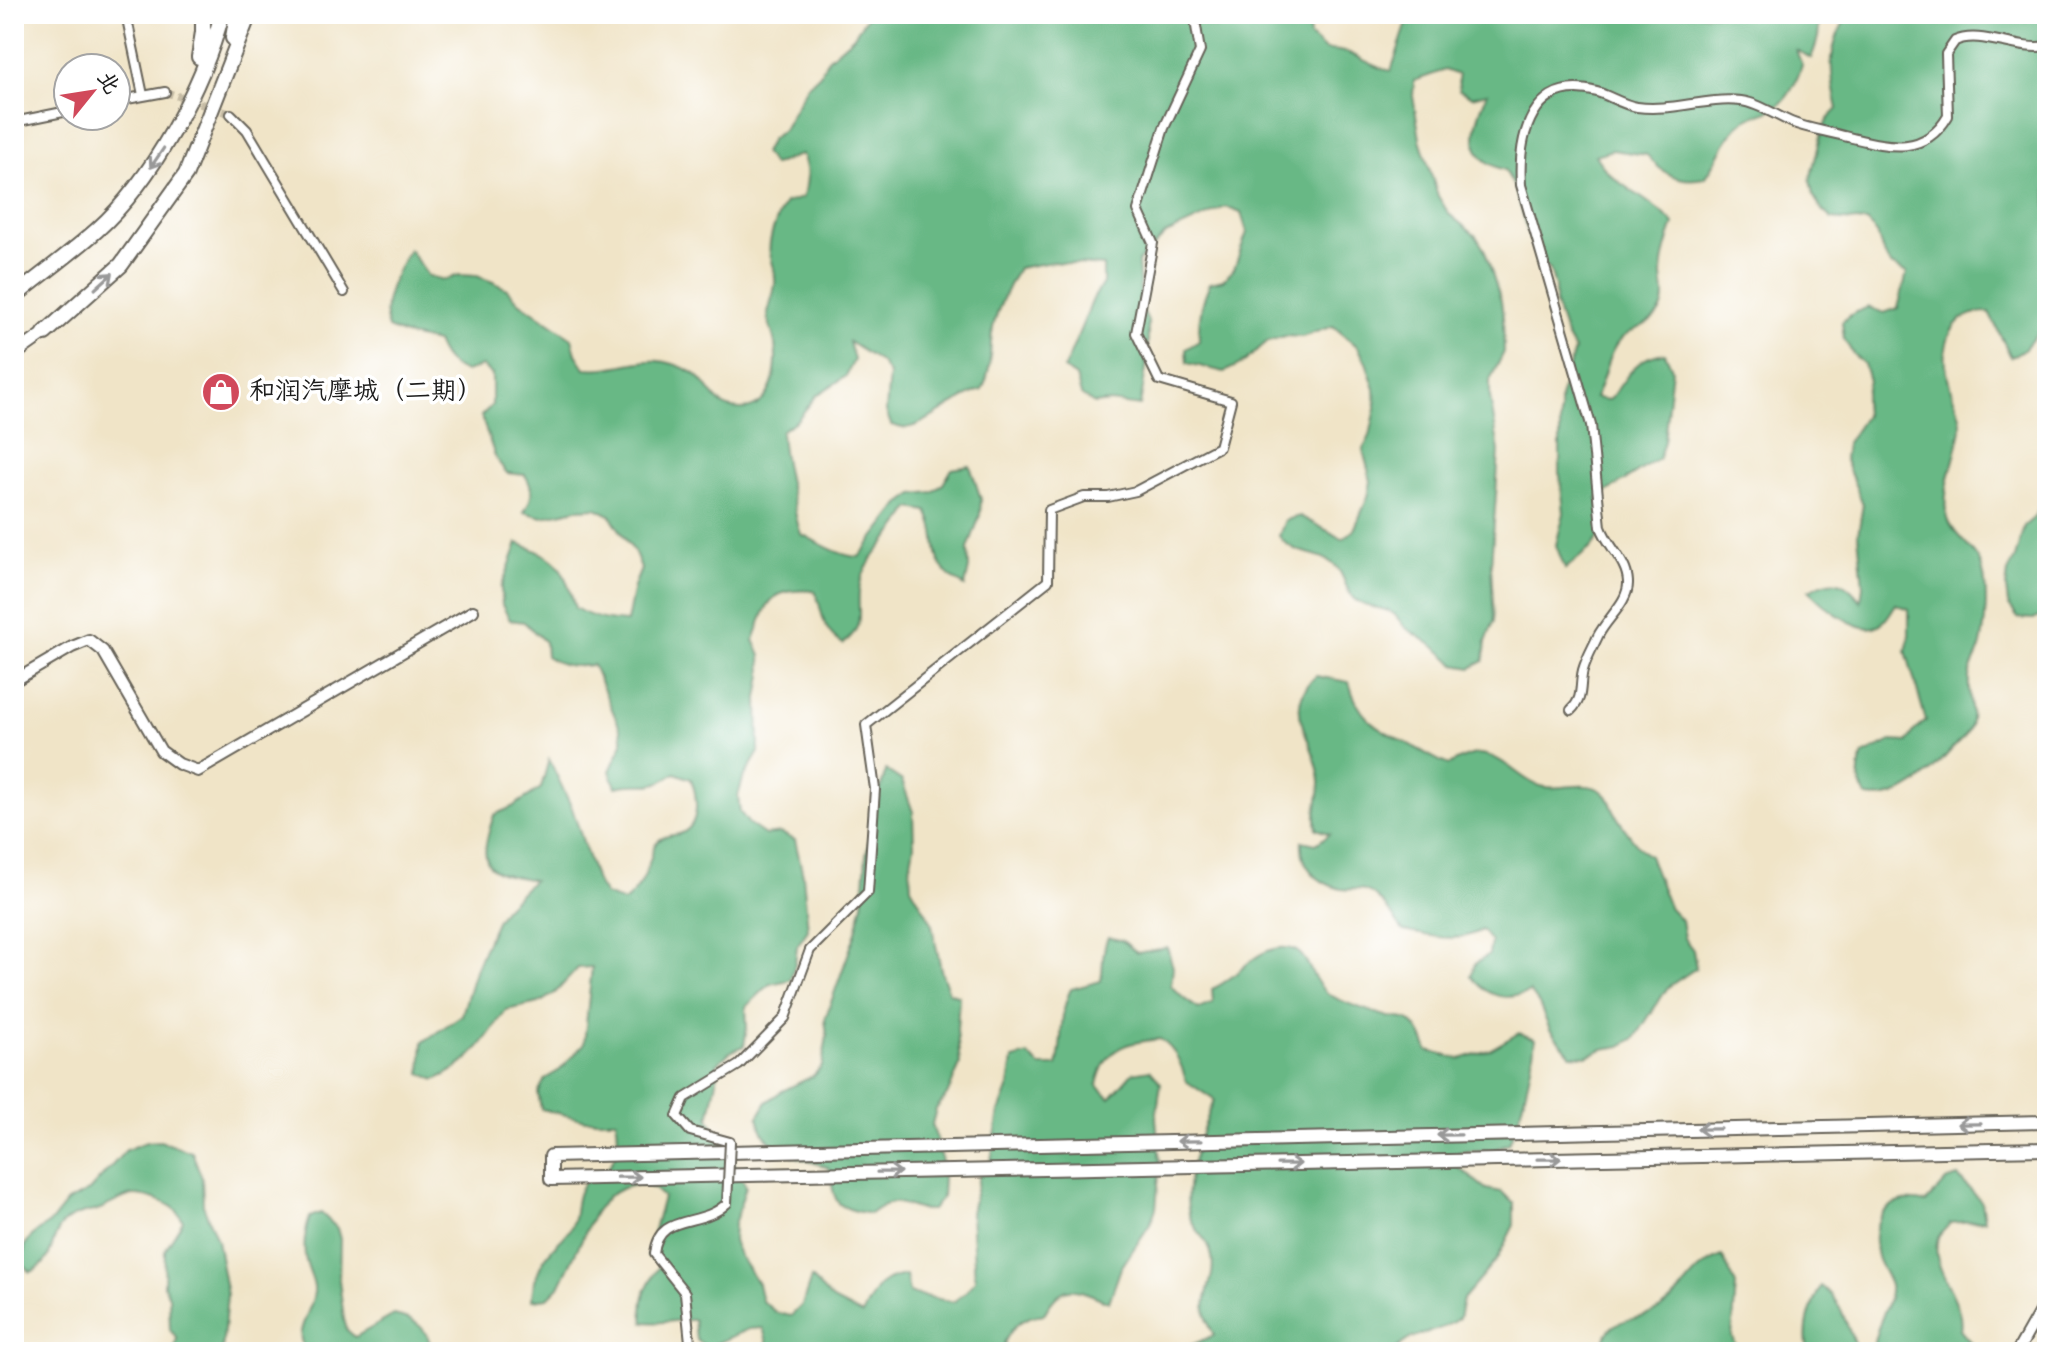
<svg xmlns="http://www.w3.org/2000/svg" width="2061" height="1366" viewBox="0 0 2061 1366" font-family="Kalam,'LXGW WenKai TC',sans-serif">
	<style>
		.forest { fill: #67b885; stroke: #426a50; stroke-width: 2 }
		.lines { fill: none; stroke-linecap: round; stroke-linejoin: round }
		.minor-tunnel { stroke: #c6bca5; stroke-width: 8; stroke-dasharray: 8 4; stroke-linecap: butt }
		.minor-casing { stroke: #666258; stroke-width: 12 }
		.tertiary-casing { stroke: #666258; stroke-width: 14 }
		.secondary-casing { stroke: #666258; stroke-width: 15 }
		.primary-casing { stroke: #666258; stroke-width: 16 }
		.motorway-casing { stroke: #666258; stroke-width: 18 }
		.minor { stroke: #fff; stroke-width: 8 }
		.tertiary { stroke: #fff; stroke-width: 10 }
		.secondary { stroke: #fff; stroke-width: 11 }
		.primary { stroke: #fff; stroke-width: 12 }
		.motorway { stroke: #fff; stroke-width: 14 }
		.minor-bridge-casing { stroke: #666258; stroke-width: 12; stroke-linecap: butt }
		.minor-bridge { stroke: #fff; stroke-width: 8 }
		.oneway { stroke: #999 }
		.labels { text-anchor: middle; dominant-baseline: central; stroke-width: 7; stroke-linejoin: round; paint-order: stroke }
		.poi-label { font-size: 26px; fill: #1c1c1c; stroke: #fff; text-anchor: start }
	</style>
	<rect width="100%" height="100%" fill="#fff"/>
	<filter id="ink" filterUnits="userSpaceOnUse"><feTurbulence type="fractalNoise" baseFrequency=".0125" numOctaves="2"/><feDisplacementMap in="SourceGraphic" scale="16" xChannelSelector="R" yChannelSelector="G"/><feConvolveMatrix kernelMatrix="1 2 1 2 8 2 1 2 1" color-interpolation-filters="sRGB"/></filter>
	<filter id="wash" filterUnits="userSpaceOnUse"><feTurbulence type="fractalNoise" baseFrequency=".006" numOctaves="4" result="noise"/><feDisplacementMap in="SourceGraphic" scale="32" xChannelSelector="R" yChannelSelector="G"/><feGaussianBlur stdDeviation="1.8" result="paint"/><feColorMatrix in="noise" values="0 0 0 0 0 0 0 0 0 0 0 0 0 0 0 0 0 1.4 0 .05"/><feComposite in="paint" operator="in"/></filter>
	<g filter="url(#wash)">
		<rect width="100%" height="100%" fill="#f0e4c7"/>
		<!-- forest -->
		<path class="forest" d="M869 14H1200L1203 24 1215 28 1210 14H1308L1310 37 1325 50C1355 49 1363 64 1391 71L1410 14H1817C1821 31 1818 42 1811 58L1796 50 1802 65C1797 81 1787 103 1771 110 1759 115 1748 116 1738 126 1723 141 1718 162 1705 178 1679 183 1663 175 1647 155L1612 150 1595 155C1613 187 1650 197 1674 224 1668 240 1663 256 1662 273 1662 285 1667 299 1661 310 1652 326 1631 328 1620 340 1606 355 1605 380 1595 398L1609 400C1628 378 1633 357 1665 353L1672 369 1664 441 1659 458 1598 498 1601 534 1592 547 1565 569 1556 545 1564 513 1560 475V398L1574 350 1566 336 1555 304V287L1550 270 1539 259 1532 246 1513 185 1505 170C1461 158 1475 126 1487 93L1472 97 1459 90 1458 75 1445 70 1414 81 1413 96 1420 139 1438 196 1449 214 1476 236 1485 251 1501 301 1503 317 1504 352 1490 380V397L1499 451 1491 565 1494 621 1486 642 1484 661 1471 668 1455 665C1442 650 1423 639 1406 628 1401 624 1399 618 1394 614 1382 605 1366 610 1354 599 1344 589 1345 572 1332 563 1313 549 1296 558 1279 536L1285 520 1300 516 1343 539 1354 530 1368 497 1371 481 1363 450 1370 436 1376 408 1375 389 1366 362 1358 347 1333 326 1302 337 1285 336 1268 341 1243 363 1224 372 1187 363 1186 349 1199 341C1198 321 1201 302 1210 283L1223 280 1234 269 1247 232 1241 213 1225 207 1166 234 1138 262 1141 305 1148 321V356L1140 406 1110 402 1094 404 1081 395 1076 377 1064 369 1093 299 1103 283V266L1052 262 1018 268C1007 288 996 310 992 333 989 354 992 371 982 390 958 396 924 428 904 428 900 428 896 426 891 425L886 411 889 374 880 362 849 342 854 360 846 376 817 395 797 420 781 431C782 454 787 474 792 496 795 509 796 521 801 534 820 543 839 556 859 557L900 504 914 494 933 492 943 484 952 469 970 466 981 499 980 515 968 549 969 568 965 586C923 565 944 542 927 511L910 508C897 534 869 554 861 581 853 608 870 623 843 644 820 629 824 614 815 591 768 587 768 602 754 640L761 656 762 675 758 698 759 752 743 779 738 796 740 812 749 824 765 835 781 833 795 840 803 875 808 930 797 946 795 964 790 980 770 984 746 1007 747 1027 744 1046 730 1052 717 1064V1081L709 1118 746 1186 734 1225 733 1241 740 1257 758 1284 762 1301 777 1313 791 1316 802 1305 811 1278 833 1300 862 1315C875 1292 876 1279 906 1275L909 1293 953 1302 965 1293 975 1280 971 1213 979 1176 991 1161 999 1112 1009 1086 1013 1059 1028 1055 1040 1066H1057C1064 1038 1058 1015 1071 989L1101 981C1104 965 1101 952 1108 937L1123 941 1137 953 1167 948 1173 967 1171 986 1183 998 1199 1009 1213 1003 1212 989C1238 979 1251 951 1280 948 1310 945 1307 977 1326 992 1337 1001 1374 1013 1389 1017 1395 1018 1403 1018 1408 1020 1419 1026 1424 1040 1428 1051L1460 1059 1489 1050 1519 1033 1535 1039C1532 1068 1521 1117 1509 1143L1495 1149 1459 1152 1458 1167 1486 1189 1502 1192 1514 1204V1225L1497 1259 1463 1299 1459 1318C1434 1337 1418 1327 1393 1352H1183V1349L1214 1335C1193 1298 1217 1288 1212 1257 1209 1239 1193 1231 1189 1214 1181 1183 1203 1129 1214 1100L1186 1081C1181 1063 1176 1050 1160 1039 1124 1043 1105 1047 1097 1085L1110 1098 1132 1073 1150 1070 1161 1083 1156 1118 1160 1163 1156 1208 1150 1224 1121 1268 1109 1302C1076 1289 1064 1278 1044 1314 1023 1317 1014 1323 1004 1343L1009 1352H770L763 1328 749 1329 706 1348 696 1339 694 1320C677 1319 662 1324 644 1322 638 1298 648 1283 661 1263L647 1256 663 1197 653 1188 638 1184 623 1188 608 1196 595 1212 559 1287 548 1298 532 1300C532 1282 540 1263 552 1249 559 1241 568 1235 572 1225 577 1211 574 1197 583 1184 588 1177 592 1178 599 1174 618 1164 620 1139 616 1120H586L541 1109 538 1093 545 1079 560 1070 584 1044 592 967 578 968 555 993 539 1003 506 1010C484 1041 471 1065 435 1080L421 1073 423 1042 462 1015 476 967 496 921 504 909 533 880C523 877 511 877 501 873 475 864 488 834 494 815L512 807 541 788 549 759 572 808 596 881 605 895 624 902C638 891 645 878 650 860 652 855 653 847 656 843 663 835 670 836 679 834 702 827 697 795 691 779L675 773C649 793 643 780 616 787L610 771 623 743 621 730 593 665C574 667 562 667 546 656L545 642 524 622 510 620 502 605 501 588 518 543C561 560 562 564 575 608 592 618 607 621 627 622L634 586 641 569 636 555 610 515 596 508 577 509 542 517 524 512C533 498 534 489 525 475L507 473 496 459 481 416 492 405V375L482 366 466 372C449 366 443 359 436 342L405 335 388 328C379 302 396 272 409 249L428 276 445 280 459 275 477 276 493 282 507 289 519 302 572 338 576 354 585 368C629 372 646 347 692 372 708 380 712 404 732 408 771 416 779 373 775 344 774 335 768 324 768 314 769 305 774 295 775 284 776 273 773 265 770 254 767 240 778 215 785 203L802 198C809 181 808 171 802 154L773 165 764 153 771 139 783 130 807 86 820 74 828 59 853 37Z
			M1849 14H2047V322L2025 348 2011 357 1989 312C1945 312 1940 350 1950 386 1953 400 1962 412 1961 427 1959 453 1940 491 1947 516 1953 538 1978 549 1983 571 1988 592 1986 623 1981 644 1979 654 1973 662 1970 672 1965 688 1975 708 1970 726 1968 735 1958 743 1952 749 1930 774 1903 803 1867 797 1858 782 1856 772 1863 755L1891 741 1907 742 1915 730 1926 721 1906 651 1909 639V609L1896 604C1890 613 1885 624 1874 627 1856 632 1820 604 1809 590 1835 575 1844 580 1861 601L1863 586 1858 534 1863 504 1844 458 1846 444 1865 416 1864 399 1869 381 1864 364 1853 354 1844 339 1842 322 1852 314 1868 307 1884 313 1898 308 1907 273 1891 265 1882 250 1877 233 1866 222 1832 219 1822 210 1813 195 1810 180 1821 136 1827 120 1838 109C1829 72 1827 46 1849 14Z
			M2047 488V616L2033 619 2018 618 2008 604 2006 588 2008 572 2015 558 2024 526 2036 516Z
			M1316 676 1349 682C1360 724 1380 728 1414 747 1426 753 1436 760 1449 765 1457 761 1466 755 1477 754 1502 754 1516 776 1537 785 1559 794 1590 775 1607 796 1611 801 1612 809 1615 813 1620 823 1641 852 1649 856L1669 907 1681 920 1684 938 1693 950 1696 968 1668 987 1635 1038 1621 1046 1603 1049 1587 1056 1571 1055 1550 1030 1539 1004 1530 992C1505 1001 1488 998 1471 976L1475 964 1489 955 1491 942 1482 930C1456 944 1432 936 1403 931 1394 918 1384 902 1371 893 1359 886 1352 891 1341 889 1316 883 1300 865 1302 841L1316 844 1330 834 1317 829C1313 809 1321 798 1320 780 1316 738 1279 711 1316 676Z
			M886 770 902 781 913 812 914 846 910 868 911 887 931 921 942 974 949 992 959 996 957 1030 960 1065 947 1095 936 1109 932 1124 941 1156 943 1177 942 1197 932 1210C902 1212 902 1190 870 1214 831 1207 836 1203 829 1168 798 1156 765 1154 758 1117L767 1102 780 1092 813 1076 822 1066 827 1036 825 1019 855 935 863 903 866 856 876 804Z
			M160 1141 192 1152 202 1178 203 1205 217 1240 227 1295 222 1352H174L177 1338 170 1330 169 1296 164 1286 165 1250 183 1221C182 1219 177 1211 176 1210 168 1202 139 1192 129 1196 119 1199 110 1205 100 1209 88 1213 74 1214 65 1222 47 1238 58 1260 31 1272L23 1265 25 1245 32 1236 52 1221 67 1202 89 1191 126 1150 146 1142Z
			M1958 1177 1982 1202 1985 1220 1950 1223C1947 1228 1940 1233 1938 1238 1928 1269 1966 1299 1960 1330L1979 1352H1873C1873 1329 1892 1303 1890 1286 1888 1277 1880 1267 1877 1257 1868 1221 1887 1193 1926 1203L1946 1181Z
			M321 1213 337 1228 340 1239 339 1280 344 1319 347 1330 355 1337 394 1315C418 1320 427 1328 433 1352H307C290 1332 312 1314 314 1292 315 1283 311 1277 308 1268 302 1251 304 1234 310 1217Z
			M1722 1256 1736 1285 1732 1337 1738 1352H1603C1604 1341 1605 1331 1615 1325 1628 1317 1646 1319 1662 1308 1689 1289 1687 1271 1722 1256Z
			M1821 1286C1844 1303 1846 1327 1858 1352H1808C1803 1327 1810 1308 1821 1286Z"/>
	</g>
	<g filter="url(#ink)">
		<g class="lines">
			<!-- minor-tunnel -->
			<path class="minor-tunnel" d="M165 92 231 114"/>
			<defs>
				<path id="minor" d="M126 14 143 95
					M116 101 165 92
					M231 114 247 130 344 292
					M14 122 68 111
					M1571 710C1584 698 1579 686 1583 670 1586 659 1593 647 1598 636 1606 619 1629 602 1628 582 1627 561 1608 547 1601 527L1591 425 1521 185C1518 136 1532 75 1597 92 1610 96 1623 105 1637 107 1671 112 1706 97 1741 101 1758 103 1775 115 1791 122 1808 129 1827 131 1844 136 1883 145 1923 159 1948 116L1946 54 1955 41C1981 29 2018 52 2047 46
					M730 1142 690 1131 677 1116 685 1098 739 1065 785 1018 810 950 868 892 875 789 866 725 1048 581 1049 510 1084 497H1108L1136 491 1219 447 1231 401 1159 380 1136 333 1153 243 1138 210 1164 128 1200 51 1194 14
					M691 1352 685 1293 654 1254C658 1211 702 1229 727 1203"/>
				<path id="tertiary" d="M14 681 72 647 89 640 103 651 161 751 179 764 198 771 473 611
					M2017 1352 2047 1299"/>
				<path id="secondary" d="M14 355 45 333"/>
				<path id="primary" d="M2047 1122 551 1156V1179L2047 1149"/>
				<path id="motorway" d="M233 38 237 14
					M199 57 203 32V14
					M15 296C42 274 71 253 97 230 152 181 203 86 222 14
					M45 333 121 265 186 174 249 14"/>
			</defs>
			<!-- minor casing -->
			<use href="#minor" class="minor-casing"/>
			<!-- tertiary casing -->
			<use href="#tertiary" class="tertiary-casing"/>
			<!-- secondary casing -->
			<use href="#secondary" class="secondary-casing"/>
			<!-- primary casing -->
			<use href="#primary" class="primary-casing"/>
			<!-- motorway casing -->
			<use href="#motorway" class="motorway-casing"/>
			<!-- minor -->
			<use href="#minor" class="minor"/>
			<!-- tertiary -->
			<use href="#tertiary" class="tertiary"/>
			<!-- secondary -->
			<use href="#secondary" class="secondary"/>
			<!-- primary -->
			<use href="#primary" class="primary"/>
			<!-- motorway -->
			<use href="#motorway" class="motorway"/>
			<defs>
				<path id="minor-bridge" d="M727 1203 730 1142"/>
			</defs>
			<!-- minor-bridge casing -->
			<use href="#minor-bridge" class="minor-bridge-casing"/>
			<!-- minor-bridge -->
			<use href="#minor-bridge" class="minor-bridge"/>
		</g>
		<!-- one-way arrows -->
		<defs><path id="oneway-shaft" d="M-6 0H5M1.5-3L5.5 0L1.5 3" fill="none" stroke-width="1.6" stroke-linecap="round" stroke-linejoin="round" transform="scale(2)"/></defs>
		<g class="oneway">
			<use href="#oneway-shaft" transform="translate(157 158) rotate(124)"/>
			<use href="#oneway-shaft" transform="translate(104 281) rotate(-42)"/>
			<use href="#oneway-shaft" transform="translate(1969 1124) rotate(179)"/>
			<use href="#oneway-shaft" transform="translate(1709 1129) rotate(179)"/>
			<use href="#oneway-shaft" transform="translate(1449 1135) rotate(179)"/>
			<use href="#oneway-shaft" transform="translate(1189 1141) rotate(179)"/>
			<use href="#oneway-shaft" transform="translate(1549 1159) rotate(-1)"/>
			<use href="#oneway-shaft" transform="translate(1289 1164) rotate(-1)"/>
			<use href="#oneway-shaft" transform="translate(889 1172) rotate(-1)"/>
			<use href="#oneway-shaft" transform="translate(629 1177) rotate(-1)"/>
		</g>
	</g>
	<!-- icons -->
	<defs>
		<symbol id="shop-disc" viewBox="-11 -11 22 22"><circle r="9.5" fill="#d1495b" stroke="#fff"/><path d="M-5-2.5h2.3a2.7 3.5 0 0 1 5.4 0H5L5.5 6h-11ZM-1.5-2.5h3a1.5 2.3 0 0 0-3 0Z" fill="#fff"/></symbol>
	</defs>
	<g fill-rule="evenodd">
		<use href="#shop-disc" x="199" y="370" width="44" height="44"/>
	</g>
	<g class="labels">
		<!-- poi labels -->
		<g class="poi-label">
			<text x="249" y="392">和润汽摩城（二期）</text>
		</g>
	</g>
	<!-- margin -->
	<rect width="2061" height="1366" fill="none" stroke="#fff" stroke-width="48"/>
	<!-- north arrow -->
	<g transform="translate(92 92) rotate(60)"><circle r="38" fill="#ffffff" stroke="#a4a4a4" stroke-width="2"/>
	<path d="M0-6L14 30L0 20L-14 30Z" fill="#d1495b"/>
	<text y="-12" font-size="22" font-weight="bold" text-anchor="middle" fill="#1c1c1c">北</text>
	</g>
</svg>
